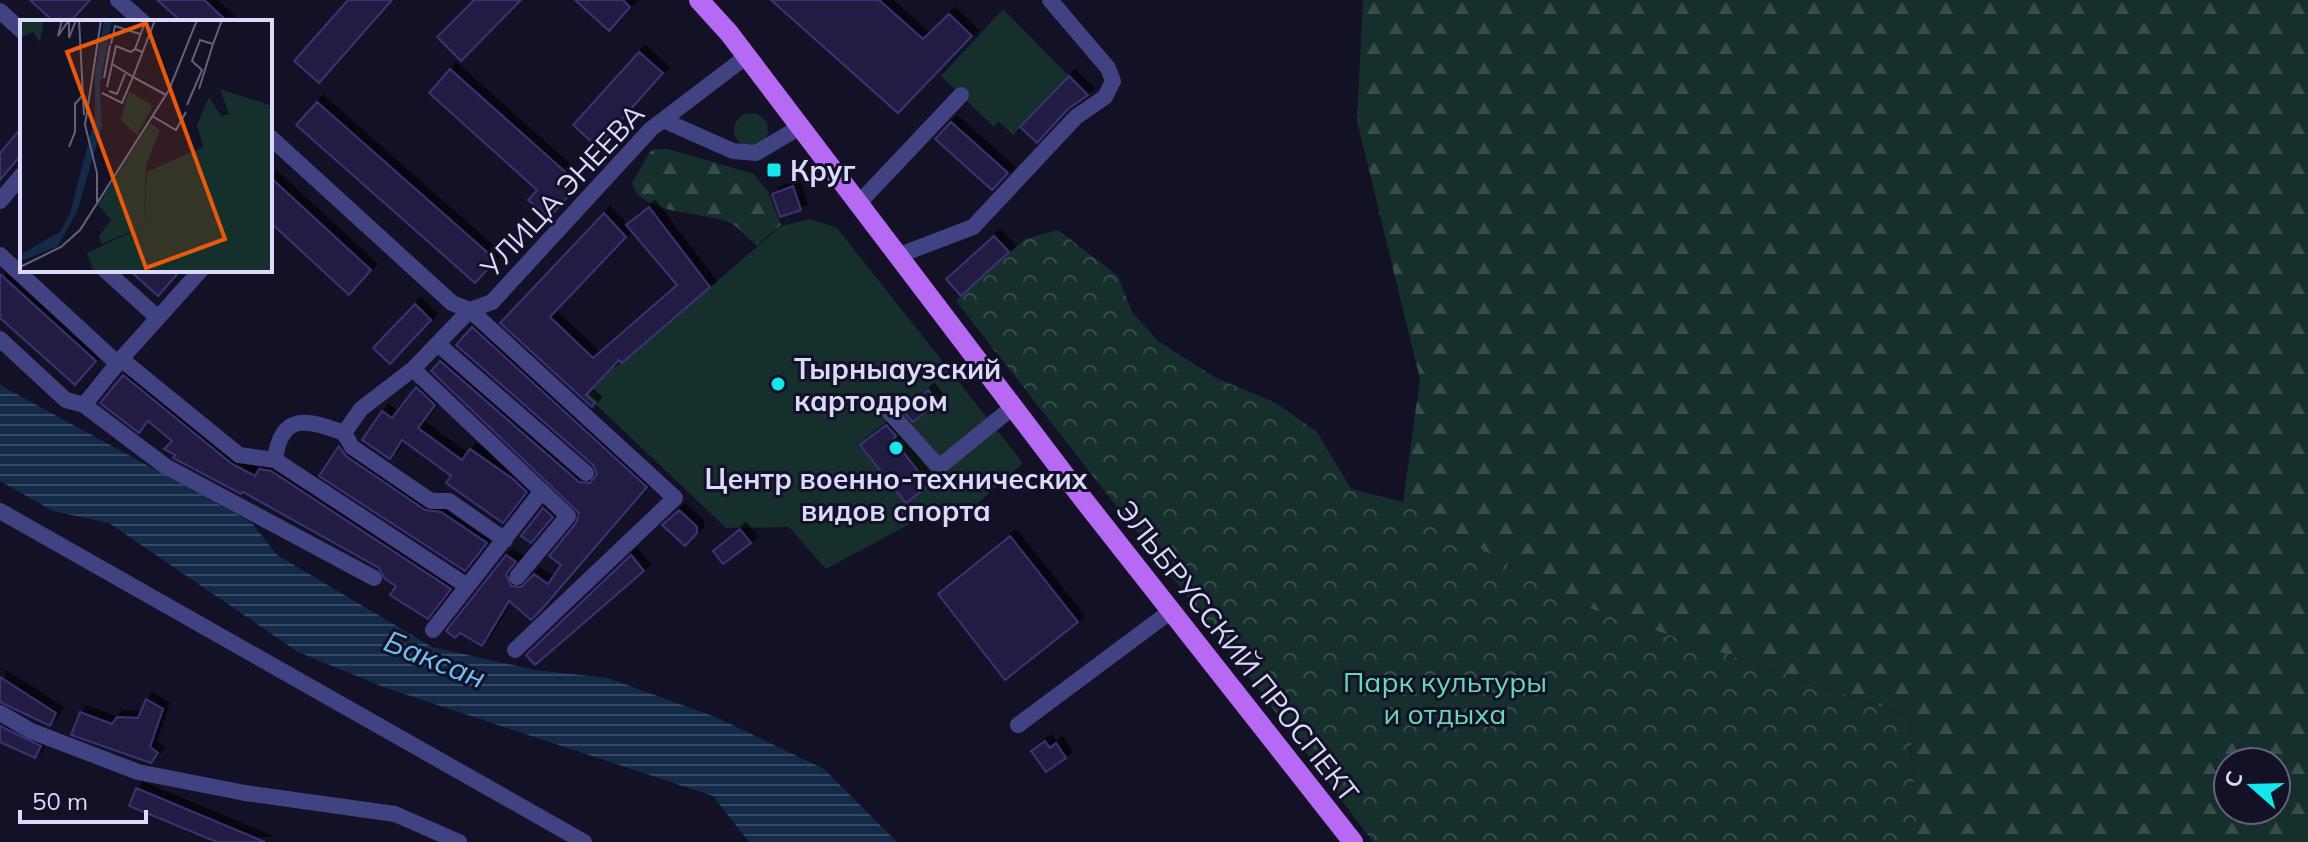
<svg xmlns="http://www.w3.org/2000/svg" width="2308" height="842" viewBox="0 0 2308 842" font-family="Mulish,sans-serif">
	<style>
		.grass { fill: #152f2c }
		.forest { fill: url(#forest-firs); fill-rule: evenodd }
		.park { fill: url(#park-crowns) }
		.water { fill: url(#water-rules) }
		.building { fill: #241f45; stroke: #3a336f; stroke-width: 2; filter: url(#shadow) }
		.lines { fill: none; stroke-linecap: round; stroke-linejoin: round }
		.minor { stroke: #404281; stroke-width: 16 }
		.major { stroke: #b669f3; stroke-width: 20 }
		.poi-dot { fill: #15e6ec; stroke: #131126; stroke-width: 3 }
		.labels { text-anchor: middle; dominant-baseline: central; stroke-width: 6; stroke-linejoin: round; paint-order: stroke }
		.poi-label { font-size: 28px; font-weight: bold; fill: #dbd9fc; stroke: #131126; text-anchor: start }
		.street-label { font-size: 28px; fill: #dbd9fc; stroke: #131126 }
		.park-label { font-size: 28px; fill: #6ad7b4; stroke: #131126 }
		.water-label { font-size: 30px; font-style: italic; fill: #6fc0f4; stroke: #131126 }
		.inset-road { fill: none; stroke: #63617c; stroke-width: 2 }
		.view { fill: #e8590c; fill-opacity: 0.15; stroke: #e8590c; stroke-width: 4 }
		.inset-edge { fill: none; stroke: #dbd9fc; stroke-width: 4 }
	</style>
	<defs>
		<pattern id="forest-firs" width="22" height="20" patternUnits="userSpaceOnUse" patternTransform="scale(2)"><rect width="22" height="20" fill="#152f2c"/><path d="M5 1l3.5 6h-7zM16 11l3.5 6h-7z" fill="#364d4c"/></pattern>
		<pattern id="park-crowns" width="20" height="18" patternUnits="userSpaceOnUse" patternTransform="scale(2)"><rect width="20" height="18" fill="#152f2c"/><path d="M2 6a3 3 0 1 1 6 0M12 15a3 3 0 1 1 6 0" fill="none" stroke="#364d4c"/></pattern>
		<pattern id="water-rules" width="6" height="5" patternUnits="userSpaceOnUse" patternTransform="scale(2)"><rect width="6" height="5" fill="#132b48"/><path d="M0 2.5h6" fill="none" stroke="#354963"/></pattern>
		<filter id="shadow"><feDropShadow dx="6" dy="-6" stdDeviation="0" flood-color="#0009"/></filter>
	</defs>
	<rect width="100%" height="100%" fill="#131126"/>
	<!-- grass -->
	<path class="grass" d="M1003 9 1069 76 1013 135 999 122 994 127 941 76Z
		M734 130a17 17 0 1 1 34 0a17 17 0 1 1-34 0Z
		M811 219 837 228 1023 463 970 510H936L826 569 789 527 726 528 586 395 607 372 622 363 781 226Z"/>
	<!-- forest -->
	<path class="forest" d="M1363 0H2308V842H1918L1909 716 1568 601 1403 502 1420 379 1357 121ZM2228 762H2276V810H2228Z
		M655 149H668L754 174 768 192 781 225 757 245C746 239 741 227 728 222 700 211 640 215 632 183L650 152Z"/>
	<!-- park -->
	<path class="park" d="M1058 230 1118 276 1132 312 1158 341 1216 378 1276 403 1317 432 1351 489 1403 502 1568 601 1909 716 1918 842H1373L1229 650 956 301 1025 239Z"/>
	<!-- water -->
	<path class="water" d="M0 385 251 522 277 555 432 647 535 670 608 678 718 718 824 769 897 842H749L713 796 386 688 298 652 109 523 53 511 0 481Z"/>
	<!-- building -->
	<path class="building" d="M30 0H90L70 22H54Z
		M157 0H204L228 22H182Z
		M348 0H392L319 83 294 61Z
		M474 0H521L461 61 437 37Z
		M575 0H623L630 7 609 31Z
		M771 0H879L923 39 949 14 972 36 898 113Z
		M639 52 663 73 597 147 573 125Z
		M450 69 571 177 564 184 572 192 549 218 528 200 537 190 429 93Z
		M1069 76 1088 95 1068 109 1037 143 1020 127Z
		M317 102 496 260 475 283 296 125Z
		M951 122 1008 173 992 190 935 139Z
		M22 127V154L0 180V153Z
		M270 177 371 270 349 295 270 222Z
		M793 186 801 210 780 217 772 194Z
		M649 207 710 287 622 363 619 360 586 395 595 403 592 407 500 323 604 213 626 237 550 317 593 358 677 285 626 225Z
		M994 236 1009 252 961 296 946 279Z
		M129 270H181L158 296Z
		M0 274 96 361 75 385 0 318Z
		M415 304 431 320 390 364 373 348Z
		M472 327 647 487 542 609 531 620 509 601 482 646 460 633 455 638 446 631 506 555 516 562 506 574 511 586 521 587 534 574 548 584 561 565 549 556 576 523 579 513 431 371 440 361 579 482 590 483 597 474 593 465 456 345Z
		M123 375 232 464 255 476 259 469 271 471 451 589 428 619 390 595 396 586 385 579 379 568 243 492 241 494 173 458 175 455 164 449 172 441 148 421 139 433 100 403Z
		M416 387 435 405 418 428 462 460 470 449 513 479 527 492 503 523 446 483 451 476 402 440 390 459 362 440 382 411 392 418Z
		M928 390 938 402 913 422 903 411Z
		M886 425 896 436 893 439 929 485 906 503 860 445Z
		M339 446 346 456 425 510 441 512 487 543 465 571 319 476Z
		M543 508 553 517 531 543 521 536Z
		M679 510 697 527V533L685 546 662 525Z
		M740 529 751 543 723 564 713 551Z
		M1010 536 1078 622 1005 680 938 594Z
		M631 555 644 571 535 665 526 655Z
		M0 677 56 713 50 726 0 702Z
		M146 699 163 709 150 747 158 753 151 763 71 735 80 712 112 724 117 717 138 718Z
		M0 726 41 746 35 758 0 742Z
		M1045 741 1050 748 1056 743 1066 758 1046 772 1031 751Z
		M136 788 265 842H217L129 806Z"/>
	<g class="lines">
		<!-- minor -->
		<path class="minor" d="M118 0 143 22
			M0 11 22 31
			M663 120 733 151 756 153 800 127
			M270 137 452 303 470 310 492 302 651 129 747 56
			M0 201 22 175
			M858 204 961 95
			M0 255 117 363
			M897 256 973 227 1076 117 1105 97 1113 81 1108 68 1050 0
			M105 270 158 318
			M201 270 121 359 239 455 275 460 467 586
			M0 339 66 400 84 405
			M439 345 586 473
			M121 359 84 405 165 466 374 578
			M413 369 568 516 517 577
			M882 404 939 467 1013 407
			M344 433 352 447 431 501H449L505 540
			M275 460C281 411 308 420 344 433L361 409 413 369 470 310 675 498 515 650
			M0 511 584 842
			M433 630 542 491
			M0 713 31 731 138 772 245 793 395 814 459 842
			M1018 725 1171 611"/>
		<!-- major -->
		<path class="major" d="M699 0 729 33 1083 499 1353 842"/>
	</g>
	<!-- markers -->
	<g class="poi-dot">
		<rect x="766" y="162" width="16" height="16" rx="4"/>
		<circle cx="778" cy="384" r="8"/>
		<circle cx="896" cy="448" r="8"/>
	</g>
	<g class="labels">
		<!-- poi labels -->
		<g class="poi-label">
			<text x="790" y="170">Круг</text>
			<text x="794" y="368">Тырныаузский<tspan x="794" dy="32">картодром</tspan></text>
			<text x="896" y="478" text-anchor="middle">Центр военно-технических<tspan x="896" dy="32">видов спорта</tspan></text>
		</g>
		<!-- street labels -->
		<g class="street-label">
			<text transform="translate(562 190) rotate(-47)">УЛИЦА ЭНЕЕВА</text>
			<text transform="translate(1238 651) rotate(52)">ЭЛЬБРУССКИЙ ПРОСПЕКТ</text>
		</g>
		<!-- park labels -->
		<g class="park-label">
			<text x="1445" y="681">Парк культуры<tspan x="1445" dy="32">и отдыха</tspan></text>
		</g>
		<!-- water labels -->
		<g class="water-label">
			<text transform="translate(435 659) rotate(22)">Баксан</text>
		</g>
	</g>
	<!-- overview -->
	<g transform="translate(20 20)">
		<rect width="252" height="252" fill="#131126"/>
		<path d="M0 0H24L20 22 13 12 0 18ZM109 71 133 86 117 115 101 100Z" fill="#152f2c"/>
		<path d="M200 69 252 86V252H74L67 233 124 206 127 152 183 127 177 105 189 77 201 96 209 94Z" fill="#152f2c"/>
		<path d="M130 103 140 110 126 146 124 206 81 224 79 216 91 200 78 185Z" fill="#152f2c"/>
		<path d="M84 0H92L80 65 82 106 57 192 37 227 0 241V235L40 212 50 194 75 97V53Z" fill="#132b48"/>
		<path class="inset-road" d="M42 0 38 16 49 0V18L56 0M59 0 64 95M135 0 113 57 146 75M91 24 95 6 120 14M122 32 115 29 126 0M84 58 90 25M87 67 96 26 111 32 115 29M179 69 193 24M89 71 97 74 105 54M82 73 102 83 113 57 92 44M167 85 182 50 172 41 180 20 193 24 202 0M132 96 156 110 166 92M49 127 55 112V84L62 76M77 182V153L65 105 81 0M0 247 41 227 60 210 149 70 177 0"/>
		<path class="view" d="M126 3 205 219 126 248 47 32Z"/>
		<rect width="252" height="252" class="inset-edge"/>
	</g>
	<!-- north arrow -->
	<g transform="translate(2252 786) rotate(290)"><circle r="38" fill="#131126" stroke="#63617c" stroke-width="2"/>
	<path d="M0-6L14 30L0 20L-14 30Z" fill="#15e6ec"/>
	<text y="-12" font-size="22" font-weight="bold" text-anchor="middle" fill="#dbd9fc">С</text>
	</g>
	<!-- scale -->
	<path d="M20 810v12h126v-12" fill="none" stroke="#dbd9fc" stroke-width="4"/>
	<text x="32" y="810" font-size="24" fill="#dbd9fc" stroke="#131126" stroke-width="6" paint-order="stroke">50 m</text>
</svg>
